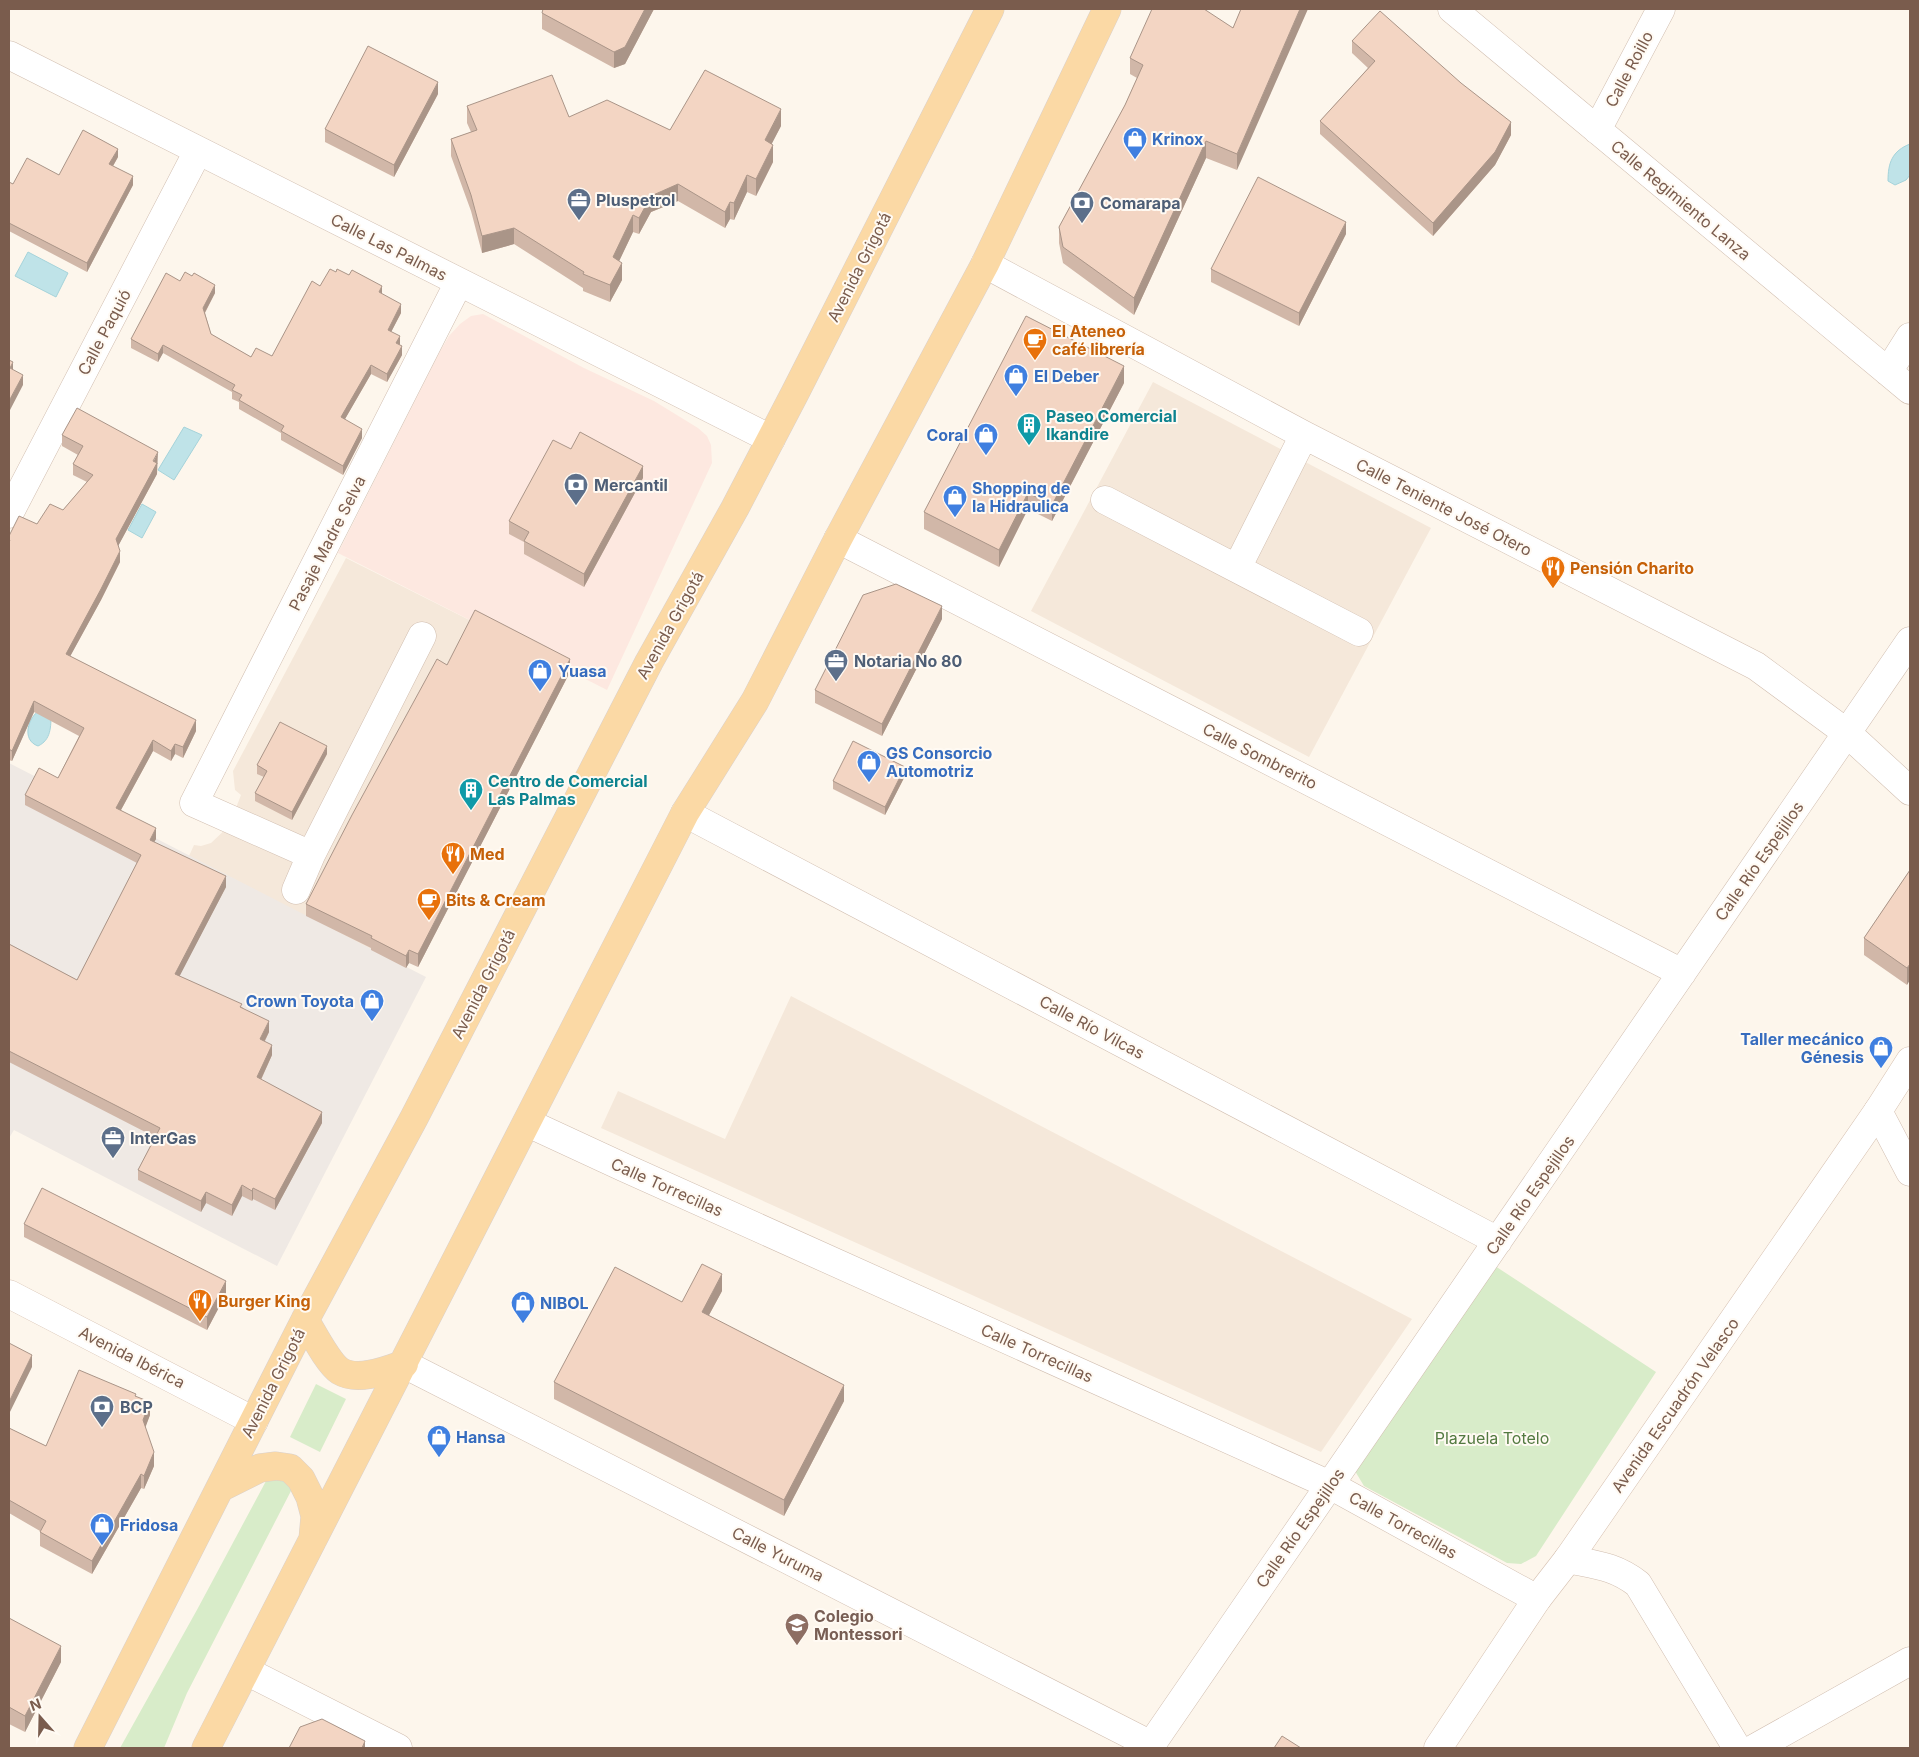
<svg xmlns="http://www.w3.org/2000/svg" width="1919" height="1757" viewBox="0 0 1919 1757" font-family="Inter,sans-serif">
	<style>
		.residential { fill: #f5e8da }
		.commercial { fill: #fde8e0 }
		.industrial { fill: #efe9e4 }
		.green { fill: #d8ecc9 }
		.water { fill: #bfe3e8; stroke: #a5d3da }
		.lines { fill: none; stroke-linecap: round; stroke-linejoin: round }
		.street-casing { stroke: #d1beb0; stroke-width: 29 }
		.secondary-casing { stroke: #d6c0b0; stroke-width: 29 }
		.primary-casing { stroke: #dad1cd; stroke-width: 29 }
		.street { stroke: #fff; stroke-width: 28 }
		.secondary { stroke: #fff; stroke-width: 28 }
		.primary { stroke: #fbd9a5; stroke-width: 28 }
		.wall { fill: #d1b7a8 }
		.shaded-wall { fill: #aa9588 }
		.building { fill: #f3d5c3; stroke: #aa9588 }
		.labels { text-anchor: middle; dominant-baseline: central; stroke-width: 4; stroke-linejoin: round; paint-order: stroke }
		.street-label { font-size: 16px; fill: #7a5c4d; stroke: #fffaf3 }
		.shop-label { font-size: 16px; font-weight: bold; fill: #366cbe; stroke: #fffaf3; text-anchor: start }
		.service-label { font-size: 16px; font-weight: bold; fill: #4e5e75; stroke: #fffaf3; text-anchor: start }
		.food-label { font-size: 16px; font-weight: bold; fill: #c56008; stroke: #fffaf3; text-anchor: start }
		.culture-label { font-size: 16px; font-weight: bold; fill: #0d838f; stroke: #fffaf3; text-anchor: start }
		.park-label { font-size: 16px; fill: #537a41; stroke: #fffaf3 }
		.education-label { font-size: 16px; font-weight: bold; fill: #785e54; stroke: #fffaf3; text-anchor: start }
	</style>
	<rect width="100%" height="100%" fill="#fdf6ec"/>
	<!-- residential -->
	<path class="residential" d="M1153 382 1431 528 1309 757 1031 611Z
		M346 558 527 649 371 950 189 856 194 845 201 846 211 843 229 826 241 795 235 790 233 771Z
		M791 996 1412 1319 1321 1452 601 1128 618 1091 725 1139Z"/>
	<!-- commercial -->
	<path class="commercial" d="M483 314 584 368 654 401 698 428 707 436 711 445 712 463 607 690 338 553 439 353 449 336 460 324 471 316Z"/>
	<!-- industrial -->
	<path class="industrial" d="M9 763 426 977 277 1266 14 1130 9 1138Z"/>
	<!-- green -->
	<path class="green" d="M1489 1262 1656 1372 1536 1556 1521 1564 1507 1563 1364 1486 1355 1471Z
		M316 1384 346 1399 320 1452 290 1437Z
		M281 1475 293 1487 187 1693 164 1748H120L198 1608 266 1481 269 1478Z"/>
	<!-- water -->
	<path class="water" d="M1910 144V175L1906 180 1895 185 1888 181C1888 163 1892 151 1910 144Z
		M28 252 68 273 56 297 15 276Z
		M184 427 202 435 174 480 158 470Z
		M142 504 156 512 142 538 128 530Z
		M40 710 51 713C51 727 51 740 38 746 21 740 28 717 40 710Z"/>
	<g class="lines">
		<defs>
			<path id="street" d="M1452 9 1910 390
				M9 55 771 439
				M1597 130 1661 9
				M985 264 1304 435 1756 666 1847 733 1910 791
				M1888 372 1910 337
				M1105 500 1359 632
				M9 514 198 151
				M838 539 1682 973
				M1237 568 1304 435
				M422 636 311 855 194 803 459 282
				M685 813 1498 1241
				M296 890 311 855
				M1878 1111 1910 1172
				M528 1123 623 1167 1330 1485 1537 1599
				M404 1364 1151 1745
				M1568 1559C1596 1565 1615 1566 1638 1584L1737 1748
				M246 1671 398 1748
				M1149 1748 1910 641
				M1755 1748 1910 1661"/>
			<path id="secondary" d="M9 1294 254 1421
				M1438 1748 1537 1599 1568 1559 1878 1111 1910 1061"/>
			<path id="primary" d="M305 1320C313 1333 328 1363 340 1371 358 1382 387 1370 404 1364
				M220 1488 260 1468 276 1466 290 1468 301 1479 310 1497 315 1516 313 1539
				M88 1748 305 1320 414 1118 649 662 735 508 795 393 990 9
				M206 1748 685 813 755 701 838 539 985 264 1107 9"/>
		</defs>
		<!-- street casing -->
		<use href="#street" class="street-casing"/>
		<!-- secondary casing -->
		<use href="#secondary" class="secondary-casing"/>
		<!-- primary casing -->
		<use href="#primary" class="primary-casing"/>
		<!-- street -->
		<use href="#street" class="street"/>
		<!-- secondary -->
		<use href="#secondary" class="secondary"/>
		<!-- primary -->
		<use href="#primary" class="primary"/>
	</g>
	<!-- wall -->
	<path class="wall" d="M654 9 625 64 614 68 542 29V13Z
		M1241 9 1237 170 1206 158 1134 315 1063 263 1059 243V227L1125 105 1137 78 1130 74V58L1233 28Z
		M1352 41 1511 135 1495 165 1433 236 1320 134V121L1368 68 1352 53Z
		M438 94 394 177 325 142V129Z
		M467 106 569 117 670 130 781 126 771 144 773 162 756 196 747 192 734 220 730 219 725 228 678 201 651 212 639 234 633 232 619 261 622 280 610 302 583 291V288L514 244 482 253 471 211 451 156V139L471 132 467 123Z
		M118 157 113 166 133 185 87 272 9 231V182L13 184 59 175Z
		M1346 234 1299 326 1211 282V269Z
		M180 281 215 293 205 313 211 334 251 357 272 356 320 286 382 294 401 313 391 332 400 345 402 355 387 382 371 374 345 419 362 438 343 475 281 440V433L239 409V402L232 399V392L163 353 158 362 131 348V339Z
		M1124 383 1052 521 1028 509 999 567 924 529V512Z
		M62 435 158 463 157 464V474L118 546 120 562 101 600 70 656 196 731 183 758 175 754 171 761 153 751 121 810 156 839 154 842 226 887 179 976 242 1007 269 1032 265 1041 272 1055 261 1080 322 1123 275 1210 253 1199 252 1201 242 1196 232 1216 206 1203 201 1212 138 1180V1170L155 1137 9 1062V944L77 980 137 863 25 805V795L58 778 79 736 34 712 12 761 9 760V536L37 524 63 510 87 482 73 475V464L78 455 62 446Z
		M643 478 584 587 524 554V542L509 534V521Z
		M942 619 882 736 815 703V690Z
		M447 665 570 672 418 967 409 963 406 968 371 950V948L306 916V904Z
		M327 754 292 820 255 801V793L264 777 257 774V765Z
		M905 776 885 815 833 789V781Z
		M1910 870 1907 985 1864 955V938Z
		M24 1224 226 1294 207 1330 24 1237Z
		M722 1291 709 1315 844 1401 784 1516 554 1399V1382L682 1302Z
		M136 1396 150 1415 145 1427 154 1466 144 1489 141 1488 92 1574 40 1546V1531L9 1513V1428L46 1446Z
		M9 1618 61 1662 25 1732 9 1724Z"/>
	<!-- shaded-wall -->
	<path class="shaded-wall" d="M645 9H654L625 64 614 68V52Z
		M1300 9H1308L1237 170V154Z
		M438 82V94L394 177V165Z
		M781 109V126L765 157V140Z
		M1511 122V135L1495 165 1433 236V223Z
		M1206 141V158L1134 315V298Z
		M773 145V162L756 196V179Z
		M118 149V157L109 173V164Z
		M747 175V192L734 220V203Z
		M133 176V185L87 272V263Z
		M678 184V201L651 212 639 234V218L651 196Z
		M730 202V219L725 228V212Z
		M633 215V232L613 274V257Z
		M1346 222V234L1299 326V313Z
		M514 228V244L482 253V236Z
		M622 263V280L610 302V285Z
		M215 285V293L203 316V308Z
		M382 286V294L379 292Z
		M401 304V313L388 338V330Z
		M400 336V345L396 343Z
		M163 345V353L158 362V354Z
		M402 346V355L387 382V374Z
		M13 362V373L10 368Z
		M371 365V374L341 426V417Z
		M1124 366V383L1052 521V505Z
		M23 375V385L9 412V401Z
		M362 429V438L343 475V466Z
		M158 452 157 474 116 550V539Z
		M643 466V478L584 587V574Z
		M1028 493V509L999 567V550Z
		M120 551V562L101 600 66 664V654Z
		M942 606V619L882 736V724Z
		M570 659V672L418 967V954Z
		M34 701V712L12 761V751Z
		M196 720V731L183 758V747Z
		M153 740V751L116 819V808Z
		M175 744V754L171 761V751Z
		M327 746V754L292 820V812Z
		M905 767V776L885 815V807Z
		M156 828V839L150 850V840Z
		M226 876V887L175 985V974Z
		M409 950V963L406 968V956Z
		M1910 964V980L1907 985V968Z
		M269 1021V1032L260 1050V1039Z
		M272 1045V1055L257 1088V1077Z
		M322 1112V1123L275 1210V1199Z
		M242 1185V1196L232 1216V1205Z
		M253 1188V1199L252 1201V1191Z
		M206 1192V1203L201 1212V1201Z
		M722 1274V1291L702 1328V1312Z
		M226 1281V1294L207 1330V1317Z
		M32 1355V1367L9 1414V1402Z
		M844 1385V1401L784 1516V1500Z
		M150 1402V1415L143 1434V1420Z
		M154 1452V1466L144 1489V1476Z
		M141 1474V1488L92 1574V1561Z
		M61 1646V1662L25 1732V1716Z
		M365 1741V1748H362Z"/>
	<!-- building -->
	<path class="building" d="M543 9H645L625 47 614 52 542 13Z
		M1152 9H1204L1233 28 1241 9H1300L1237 154 1206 141 1134 298 1063 247 1059 227 1125 105 1143 65 1130 58Z
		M1380 11 1461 83 1511 122 1495 152 1433 223 1320 121 1375 61 1352 41Z
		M368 46 438 82 394 165 325 129Z
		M705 70 781 109 765 140 773 145 756 179 747 175 734 203 730 202 725 212 678 184 651 196 639 218 633 215 613 257 622 263 610 285 583 274 584 272 514 228 482 236 471 195 451 139 477 130 467 106 552 75 569 117 607 100 670 130Z
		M83 130 118 149 109 164 133 176 87 263 9 223V182L13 184 27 158 59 175Z
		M1258 177 1346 222 1299 313 1211 269Z
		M330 269 336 272 337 269 349 275 352 270 382 286 379 292 401 304 388 330 400 336 396 343 402 346 387 374 371 365 341 417 362 429 343 466 281 431 284 426 239 400 242 395 232 390 235 385 163 345 158 354 131 339 166 273 180 281 185 272 192 276 194 273 215 285 203 308 211 334 251 357 256 348 272 356 312 281 320 286Z
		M1026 316 1124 366 1052 505 1028 493 999 550 924 512Z
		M9 360 13 362 10 368 23 375 9 401Z
		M77 408 158 452 153 461 157 463 116 539 120 551 101 589 66 654 196 720 183 747 175 744 171 751 153 740 116 808 156 828 150 840 226 876 175 974 242 1004 240 1007 269 1021 260 1039 272 1045 257 1077 322 1112 275 1199 253 1188 252 1191 242 1185 232 1205 206 1192 201 1201 138 1170 160 1128 9 1051V944L77 980 141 855 25 795 39 768 58 778 84 728 34 701 12 751 9 749V542L10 540 9 539V536L19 516 37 524 50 504 63 510 93 475 73 464 83 446 62 435Z
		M580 432 643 466 584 574 524 541 529 532 509 521 553 440 571 449Z
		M896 584 942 606 882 724 815 690 863 595Z
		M475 610 570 659 418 954 409 950 406 956 371 938 372 936 306 904 352 815 437 659 447 665Z
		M280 722 327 746 292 812 255 793 267 771 257 765Z
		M853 741 905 767 885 807 833 781Z
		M1910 870V964L1907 968 1864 938Z
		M42 1188 226 1281 207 1317 24 1224Z
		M702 1264 722 1274 702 1312 844 1385 784 1500 554 1382 615 1267 682 1302Z
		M9 1343 32 1355 9 1402Z
		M79 1370 136 1394 135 1396 150 1402 143 1420 154 1452 144 1476 141 1474 92 1561 40 1532 46 1521 9 1500V1428L46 1446Z
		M9 1618 61 1646 25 1716 9 1707Z
		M322 1719 365 1741 362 1748H289L300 1727Z
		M1282 1736 1301 1748H1274Z"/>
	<!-- icons -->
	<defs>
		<symbol id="shop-pin" viewBox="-11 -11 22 30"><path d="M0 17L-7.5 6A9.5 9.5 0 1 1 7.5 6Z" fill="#3f7fe0" stroke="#fffaf3"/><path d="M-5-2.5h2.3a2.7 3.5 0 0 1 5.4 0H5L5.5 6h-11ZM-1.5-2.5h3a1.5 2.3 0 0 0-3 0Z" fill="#fff"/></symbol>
		<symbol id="office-pin" viewBox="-11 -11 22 30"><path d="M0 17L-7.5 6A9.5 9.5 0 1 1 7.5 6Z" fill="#5c6f8a" stroke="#fffaf3"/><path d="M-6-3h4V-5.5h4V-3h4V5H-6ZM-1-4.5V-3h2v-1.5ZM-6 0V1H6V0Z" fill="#fff"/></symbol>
		<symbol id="bank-pin" viewBox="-11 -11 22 30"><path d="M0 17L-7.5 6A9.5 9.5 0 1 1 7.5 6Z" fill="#5c6f8a" stroke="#fffaf3"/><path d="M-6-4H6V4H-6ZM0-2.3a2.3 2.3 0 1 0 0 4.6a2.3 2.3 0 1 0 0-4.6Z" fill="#fff"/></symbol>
		<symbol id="cafe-pin" viewBox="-11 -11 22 30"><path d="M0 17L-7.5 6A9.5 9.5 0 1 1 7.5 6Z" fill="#e8710a" stroke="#fffaf3"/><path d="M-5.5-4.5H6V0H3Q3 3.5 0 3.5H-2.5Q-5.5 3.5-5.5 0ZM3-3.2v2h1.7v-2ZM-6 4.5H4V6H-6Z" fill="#fff"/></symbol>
		<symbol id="building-pin" viewBox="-11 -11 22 30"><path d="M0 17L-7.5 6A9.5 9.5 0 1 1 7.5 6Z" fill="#0f9aa8" stroke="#fffaf3"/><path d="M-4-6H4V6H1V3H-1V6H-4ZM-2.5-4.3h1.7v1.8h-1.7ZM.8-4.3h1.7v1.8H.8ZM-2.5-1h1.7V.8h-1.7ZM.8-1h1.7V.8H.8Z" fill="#fff"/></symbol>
		<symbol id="restaurant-pin" viewBox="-11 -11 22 30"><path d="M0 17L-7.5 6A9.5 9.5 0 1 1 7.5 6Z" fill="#e8710a" stroke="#fffaf3"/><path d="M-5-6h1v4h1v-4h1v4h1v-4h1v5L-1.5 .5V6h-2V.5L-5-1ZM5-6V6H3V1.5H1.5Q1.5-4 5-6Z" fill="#fff"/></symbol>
		<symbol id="school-pin" viewBox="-11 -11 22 30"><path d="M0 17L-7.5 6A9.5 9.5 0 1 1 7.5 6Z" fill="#8d6e63" stroke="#fffaf3"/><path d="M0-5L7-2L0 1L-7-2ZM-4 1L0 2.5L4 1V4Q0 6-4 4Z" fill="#fff"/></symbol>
	</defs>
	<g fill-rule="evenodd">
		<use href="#shop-pin" x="1121" y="125" width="28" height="38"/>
		<use href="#office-pin" x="565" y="186" width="28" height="38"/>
		<use href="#bank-pin" x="1068" y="189" width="28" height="38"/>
		<use href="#cafe-pin" x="1021" y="326" width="28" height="38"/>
		<use href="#shop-pin" x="1002" y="362" width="28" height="38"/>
		<use href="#building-pin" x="1015" y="411" width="28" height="38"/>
		<use href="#shop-pin" x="972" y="421" width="28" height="38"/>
		<use href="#bank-pin" x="562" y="471" width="28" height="38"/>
		<use href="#shop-pin" x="941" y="483" width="28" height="38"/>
		<use href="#restaurant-pin" x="1539" y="554" width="28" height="38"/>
		<use href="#office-pin" x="822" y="647" width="28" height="38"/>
		<use href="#shop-pin" x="526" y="657" width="28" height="38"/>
		<use href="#shop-pin" x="855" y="748" width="28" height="38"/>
		<use href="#building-pin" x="457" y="776" width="28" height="38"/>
		<use href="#restaurant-pin" x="439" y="840" width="28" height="38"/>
		<use href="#cafe-pin" x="415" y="886" width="28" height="38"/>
		<use href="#shop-pin" x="358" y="987" width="28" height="38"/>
		<use href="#shop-pin" x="1867" y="1034" width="28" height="38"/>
		<use href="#office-pin" x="99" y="1124" width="28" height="38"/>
		<use href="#restaurant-pin" x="186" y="1287" width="28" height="38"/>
		<use href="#shop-pin" x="509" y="1289" width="28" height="38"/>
		<use href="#bank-pin" x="88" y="1393" width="28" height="38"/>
		<use href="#shop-pin" x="425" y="1423" width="28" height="38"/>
		<use href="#shop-pin" x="88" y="1511" width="28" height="38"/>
		<use href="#school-pin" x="783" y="1611" width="28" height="38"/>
	</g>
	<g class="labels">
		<!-- street labels -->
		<g class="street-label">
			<text transform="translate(1629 69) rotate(-62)">Calle Roillo</text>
			<text transform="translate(1681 200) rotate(40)">Calle Regimiento Lanza</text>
			<text transform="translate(389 247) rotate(27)">Calle Las Palmas</text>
			<text transform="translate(859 267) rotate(-63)">Avenida Grigotá</text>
			<text transform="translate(104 332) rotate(-62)">Calle Paquió</text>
			<text transform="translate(1444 507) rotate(27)">Calle Teniente José Otero</text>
			<text transform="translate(327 543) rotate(-63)">Pasaje Madre Selva</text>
			<text transform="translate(670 625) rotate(-61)">Avenida Grigotá</text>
			<text transform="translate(1260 756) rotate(27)">Calle Sombrerito</text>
			<text transform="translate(1759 861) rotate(-55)">Calle Río Espejillos</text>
			<text transform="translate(483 984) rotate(-63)">Avenida Grigotá</text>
			<text transform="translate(1092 1027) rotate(28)">Calle Río Vilcas</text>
			<text transform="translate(667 1187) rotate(24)">Calle Torrecillas</text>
			<text transform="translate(1530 1195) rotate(-55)">Calle Río Espejillos</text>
			<text transform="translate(1037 1353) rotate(24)">Calle Torrecillas</text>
			<text transform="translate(132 1357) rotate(27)">Avenida Ibérica</text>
			<text transform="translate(273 1383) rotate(-63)">Avenida Grigotá</text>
			<text transform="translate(1675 1405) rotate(-55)">Avenida Escuadrón Velasco</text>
			<text transform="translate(1403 1525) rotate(29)">Calle Torrecillas</text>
			<text transform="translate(1300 1528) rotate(-55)">Calle Río Espejillos</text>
			<text transform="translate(778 1554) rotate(27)">Calle Yuruma</text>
		</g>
		<!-- shop labels -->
		<g class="shop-label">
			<text x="1152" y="139">Krinox</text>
			<text x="1034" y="376">El Deber</text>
			<text x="968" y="435" text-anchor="end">Coral</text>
			<text x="972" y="488">Shopping de<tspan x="972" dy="18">la Hidraulica</tspan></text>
			<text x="558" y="671">Yuasa</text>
			<text x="886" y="753">GS Consorcio<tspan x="886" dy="18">Automotriz</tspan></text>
			<text x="354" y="1001" text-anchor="end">Crown Toyota</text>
			<text x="1864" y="1039" text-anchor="end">Taller mecánico<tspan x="1864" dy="18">Génesis</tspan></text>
			<text x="540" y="1303">NIBOL</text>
			<text x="456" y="1437">Hansa</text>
			<text x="120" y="1525">Fridosa</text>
		</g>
		<!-- service labels -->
		<g class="service-label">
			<text x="596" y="200">Pluspetrol</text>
			<text x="1100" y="203">Comarapa</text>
			<text x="594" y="485">Mercantil</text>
			<text x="854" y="661">Notaria No 80</text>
			<text x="130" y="1138">InterGas</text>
			<text x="120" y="1407">BCP</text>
		</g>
		<!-- food labels -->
		<g class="food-label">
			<text x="1052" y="331">El Ateneo<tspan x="1052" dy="18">café librería</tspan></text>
			<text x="1570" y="568">Pensión Charito</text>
			<text x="470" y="854">Med</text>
			<text x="446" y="900">Bits &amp; Cream</text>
			<text x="218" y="1301">Burger King</text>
		</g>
		<!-- culture labels -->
		<g class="culture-label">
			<text x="1046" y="416">Paseo Comercial<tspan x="1046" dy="18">Ikandire</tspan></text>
			<text x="488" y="781">Centro de Comercial<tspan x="488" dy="18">Las Palmas</tspan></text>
		</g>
		<!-- park labels -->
		<g class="park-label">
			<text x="1492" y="1438">Plazuela Totelo</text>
		</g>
		<!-- education labels -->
		<g class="education-label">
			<text x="814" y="1616">Colegio<tspan x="814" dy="18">Montessori</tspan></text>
		</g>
	</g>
	<!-- border -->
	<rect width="1919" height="1757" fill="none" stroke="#7a5c4d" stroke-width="20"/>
	<!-- north arrow -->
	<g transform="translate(40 1717) rotate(340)" stroke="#fffaf3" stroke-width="4" paint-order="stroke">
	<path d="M0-4L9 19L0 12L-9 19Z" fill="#7a5c4d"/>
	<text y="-8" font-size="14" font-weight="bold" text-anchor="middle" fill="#7a5c4d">N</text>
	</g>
</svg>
